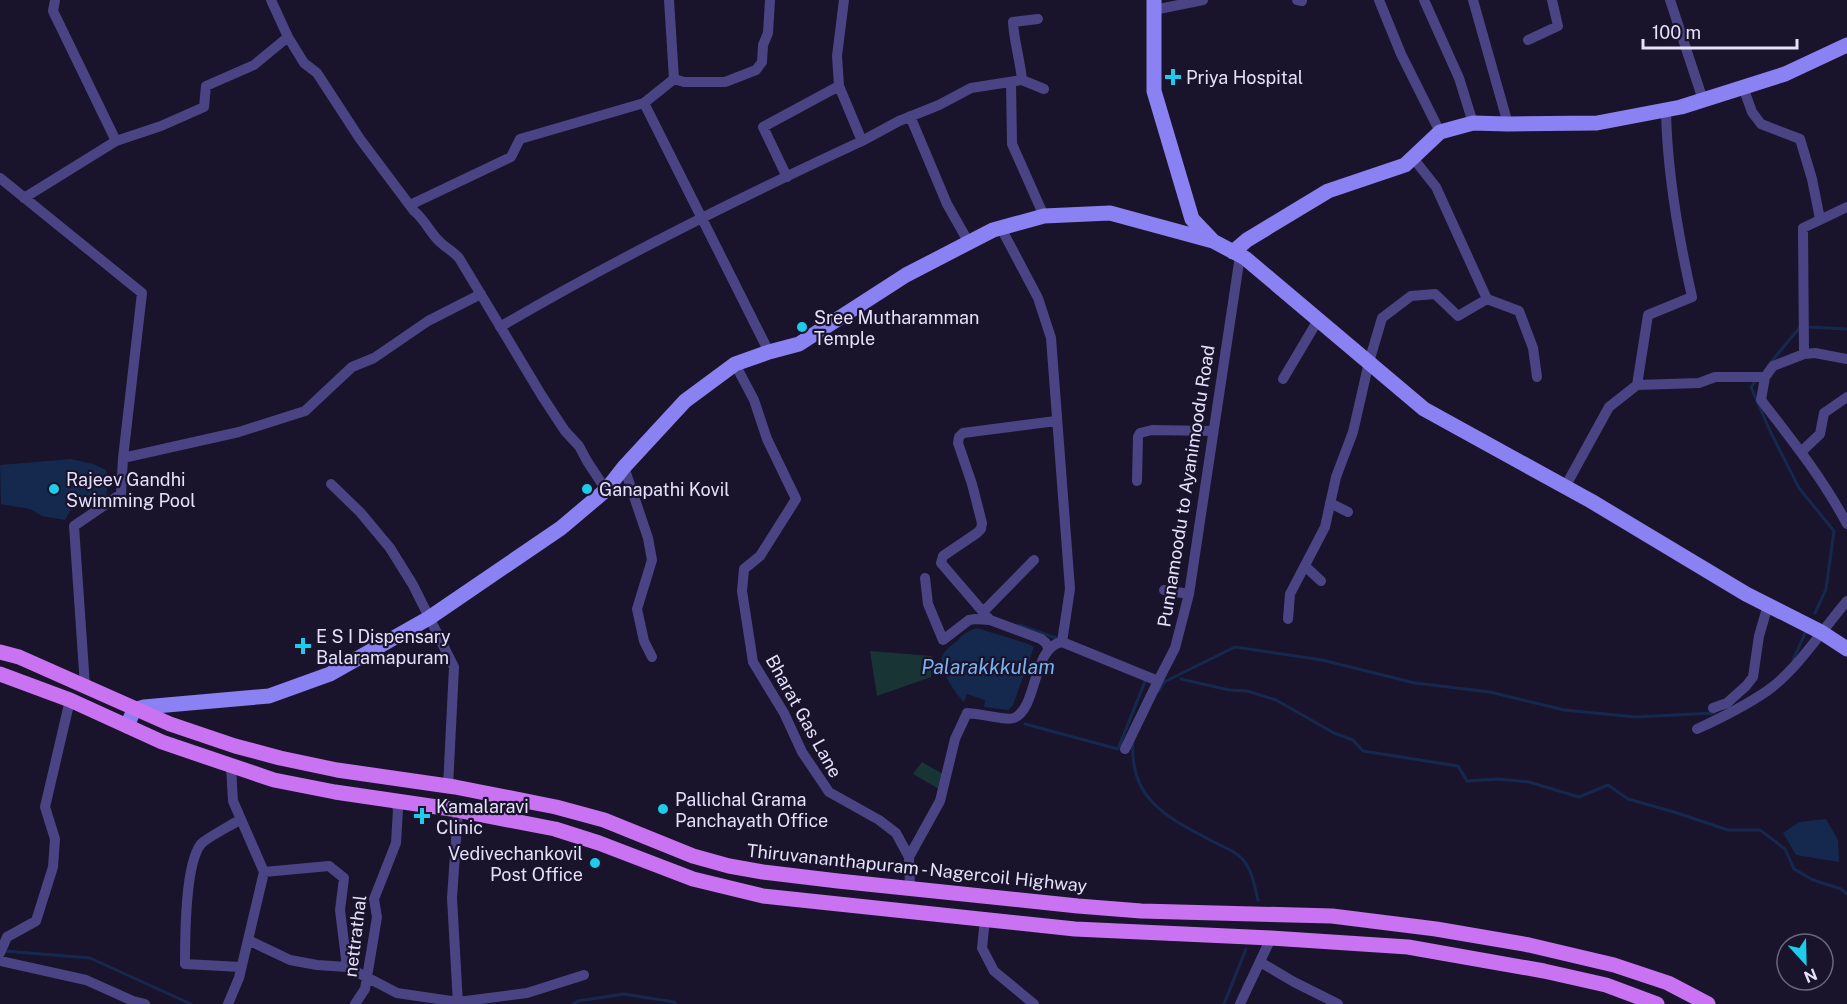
<svg xmlns="http://www.w3.org/2000/svg" width="1847" height="1004" viewBox="0 0 1847 1004" font-family="'Public Sans',sans-serif">
	<style>
		.green { fill: #183434 }
		.water { fill: #15284e }
		.lines { fill: none; stroke-linecap: round; stroke-linejoin: round }
		.stream { stroke: #15284e; stroke-width: 3 }
		.minor { stroke: #4a4485; stroke-width: 10 }
		.secondary { stroke: #8a81f3; stroke-width: 15 }
		.primary { stroke: #c973f2; stroke-width: 15 }
		.poi-dot { fill: #1fcbea; stroke: #19142b; stroke-width: 2 }
		.labels { text-anchor: middle; dominant-baseline: central; stroke-width: 4.5; stroke-linejoin: round; paint-order: stroke }
		.poi-label { font-size: 18px; fill: #e5e1fc; stroke: #19142b; text-anchor: start }
		.street-label { font-size: 18px; fill: #e5e1fc; stroke: #19142b }
		.water-label { font-size: 20px; font-style: italic; fill: #79b4f2; stroke: #19142b }
	</style>
	<rect width="100%" height="100%" fill="#19142b"/>
	<!-- green -->
	<path class="green" d="M870 651 932 656 931 677 877 696Z
		M922 762 943 774 939 789 913 774Z"/>
	<!-- water -->
	<path class="water" d="M71 459 93 464 106 470 108 482 106 496C84 499 75 500 65 520L42 516 30 509 1 504 0 465Z
		M978 628C988 632 1029 643 1034 647L1013 705 1008 710 984 707 985 700 967 694 964 702C955 693 937 667 943 655 946 649 952 645 957 641 964 634 968 630 978 628Z
		M1826 819 1838 840 1839 862 1796 855 1783 833 1799 822Z"/>
	<g class="lines">
		<!-- stream -->
		<path class="stream" d="M1807 327 1847 329
			M1771 362 1801 326
			M1757 379 1751 387 1770 431 1799 488 1834 531 1826 589 1815 613
			M1019 625 1059 639
			M1793 660 1806 631
			M1181 679 1229 690 1247 691 1276 700 1334 733 1353 740 1363 751 1458 766 1467 781 1498 779 1529 782 1579 797 1608 785 1628 799 1674 812 1728 830H1760L1785 849 1794 869 1813 880 1841 889 1847 894
			M1159 691 1164 682 1235 647 1322 660 1415 683 1490 692 1564 710 1636 717 1714 713
			M1025 724 1118 749 1146 679
			M1133 742C1129 801 1169 818 1214 842 1221 846 1231 849 1238 855 1252 866 1254 884 1258 900
			M5 951 90 958 191 1004
			M574 1004 578 1001 624 994 674 1002 676 1004
			M1224 1004 1246 949"/>
		<!-- minor -->
		<path class="minor" d="M55 0 53 11 116 141
			M271 0 288 37 304 63 317 73 360 139 414 211C426 221 430 233 440 242 446 248 453 251 459 258L542 396 565 431 579 446 587 461 606 490
			M1297 0 1302 1
			M1379 0 1401 54 1440 132
			M1424 0 1459 78 1473 123
			M1473 0 1508 124
			M1670 0 1703 100
			M1154 10 1203 0
			M1528 40 1558 26 1552 0
			M674 79 684 82H725L756 70 762 62 763 45 768 33 770 0
			M1022 80 1044 89
			M1011 82 1012 144 1044 216
			M1743 87 1752 112 1761 124 1800 139 1812 179 1820 219
			M644 103 769 352
			M910 116 947 204 969 243
			M862 141 899 121 939 105 971 88 1022 80C1020 59 1014 42 1013 22L1038 19
			M1413 158 1436 187 1487 299
			M787 177 763 127 839 86
			M0 178 142 293 123 458 121 494 74 526 85 686
			M24 198 116 141 161 126 204 107 206 86 254 65 288 37
			M410 205 511 157 520 139 644 103 674 79 669 0
			M1001 228 1038 298 1051 338 1070 589 1062 642
			M500 327C617 258 739 198 862 141L839 86 837 56 844 0
			M1804 354 1803 228 1847 207
			M1847 359 1815 353 1804 354 1773 366 1765 377 1761 400C1792 440 1823 479 1847 524
			M735 364 754 400 767 439 796 499 760 556 744 569 742 591 753 662 784 713 802 752 829 792 879 820 896 833 909 857
			M1283 379 1318 320
			M1637 385 1699 383 1715 377H1765
			M1801 452 1820 434 1824 413 1847 397
			M123 458 239 432 305 411 352 367 374 358 428 321 481 294
			M624 467 648 538 652 560 637 609 644 641 652 657
			M1137 481 1138 437 1140 433 1152 430 1213 431
			M331 484 360 512 390 548 413 585 454 667 448 787
			M1565 487 1609 407 1637 385 1648 315 1692 297C1678 235 1667 173 1666 110
			M1330 503 1348 512
			M1305 566 1321 581
			M925 578 928 604 943 640 969 620 975 619 990 620 1041 639 1046 643 1048 648
			M1164 590 1189 594
			M983 612 1034 560
			M1288 619 1290 594 1325 527 1336 477 1353 432 1369 362 1382 318 1411 296 1435 294 1458 316 1487 299 1519 311 1533 348 1537 377
			M990 620 941 563 943 556 977 533 981 529 982 523 972 484 958 443 959 437 963 433 1056 421
			M1713 708 1727 703 1746 686 1753 677 1759 636 1768 605
			M1697 729C1721 718 1745 706 1767 691 1798 669 1822 630 1847 601
			M1125 749 1158 681
			M458 811 452 898 458 1004
			M241 819C232 825 206 838 201 844 185 864 185 937 185 964L241 967
			M264 872 329 866 344 878 340 910 347 967
			M910 888 909 857 940 801 955 739 967 713C978 713 1007 721 1014 718 1038 708 1032 647 1062 642L1158 681 1175 648 1189 594 1240 256
			M985 919 982 948 994 971 1034 1004
			M248 940 290 960 317 965 347 967 397 993 458 1002 527 993 584 975
			M0 953 7 937 36 921 53 867 55 839 45 807 70 700
			M0 961 86 980 133 1001 145 1004
			M1260 962 1294 982 1338 1004
			M228 1004 239 978 264 872 233 801 231 767
			M355 1004 365 989 377 917 374 899 396 843 398 809 395 802
			M1240 1004 1271 938"/>
		<!-- secondary -->
		<path class="secondary" d="M1154 0V91L1192 219 1213 241
			M1233 252 1247 240 1328 191 1405 165 1440 132 1473 123 1508 124 1597 123 1681 107 1785 74 1847 45
			M127 726 134 710 144 707 269 696 330 674 429 618 561 528 606 490 624 467 685 401 735 364 769 352 799 344 906 275 993 230 1044 216 1110 213 1213 241 1245 258 1424 409 1591 501 1746 594 1821 632 1847 649"/>
		<!-- primary -->
		<path class="primary" d="M0 652 19 657 170 724 235 746 280 758 337 770 455 787 556 807 604 820 693 856 729 866 763 872 838 881 1078 906 1141 911 1332 916 1436 929 1529 945 1614 965 1668 983 1708 1004
			M0 674 70 700 162 742 274 780 335 792 451 809 555 829 599 843 693 879 763 896 1075 929 1271 938 1408 947 1544 971 1606 985 1657 1004"/>
	</g>
	<!-- markers -->
	<g class="poi-dot">
		<path d="M1170 68h6v6h6v6h-6v6h-6v-6h-6v-6h6z"/>
		<circle cx="802" cy="327" r="6"/>
		<circle cx="54" cy="489" r="6"/>
		<circle cx="587" cy="489" r="6"/>
		<path d="M300 637h6v6h6v6h-6v6h-6v-6h-6v-6h6z"/>
		<circle cx="663" cy="809" r="6"/>
		<path d="M419 807h6v6h6v6h-6v6h-6v-6h-6v-6h6z"/>
		<circle cx="595" cy="863" r="6"/>
	</g>
	<g class="labels">
		<!-- poi labels -->
		<g class="poi-label">
			<text x="1186" y="77">Priya Hospital</text>
			<text x="814" y="317">Sree Mutharamman<tspan x="814" dy="21">Temple</tspan></text>
			<text x="66" y="479">Rajeev Gandhi<tspan x="66" dy="21">Swimming Pool</tspan></text>
			<text x="599" y="489">Ganapathi Kovil</text>
			<text x="316" y="636">E S I Dispensary<tspan x="316" dy="21">Balaramapuram</tspan></text>
			<text x="675" y="799">Pallichal Grama<tspan x="675" dy="21">Panchayath Office</tspan></text>
			<text x="436" y="806">Kamalaravi<tspan x="436" dy="21">Clinic</tspan></text>
			<text x="583" y="853" text-anchor="end">Vedivechankovil<tspan x="583" dy="21">Post Office</tspan></text>
		</g>
		<!-- street labels -->
		<g class="street-label">
			<text transform="translate(1186 486) rotate(-81)">Punnamoodu to Ayanimoodu Road</text>
			<text transform="translate(804 716) rotate(61)">Bharat Gas Lane</text>
			<text transform="translate(917 868) rotate(6)">Thiruvananthapuram - Nagercoil Highway</text>
			<text transform="translate(355 936) rotate(-83)">nettrathal</text>
		</g>
		<!-- water labels -->
		<g class="water-label">
			<text x="988" y="667">Palarakkkulam</text>
		</g>
	</g>
	<!-- north arrow -->
	<g transform="translate(1805 962) rotate(158)"><circle r="28" fill="#19142b" stroke="#6b667f" stroke-width="1.5"/>
	<path d="M0-4.5L10 22L0 15L-10 22Z" fill="#1fcbea"/>
	<text y="-9" font-size="16" font-weight="bold" text-anchor="middle" fill="#e5e1fc">N</text>
	</g>
	<!-- scale -->
	<path d="M1643 39v9h154v-9" fill="none" stroke="#e5e1fc" stroke-width="3"/>
	<text x="1652" y="39" font-size="18" fill="#e5e1fc" stroke="#19142b" stroke-width="4.5" paint-order="stroke">100 m</text>
</svg>
